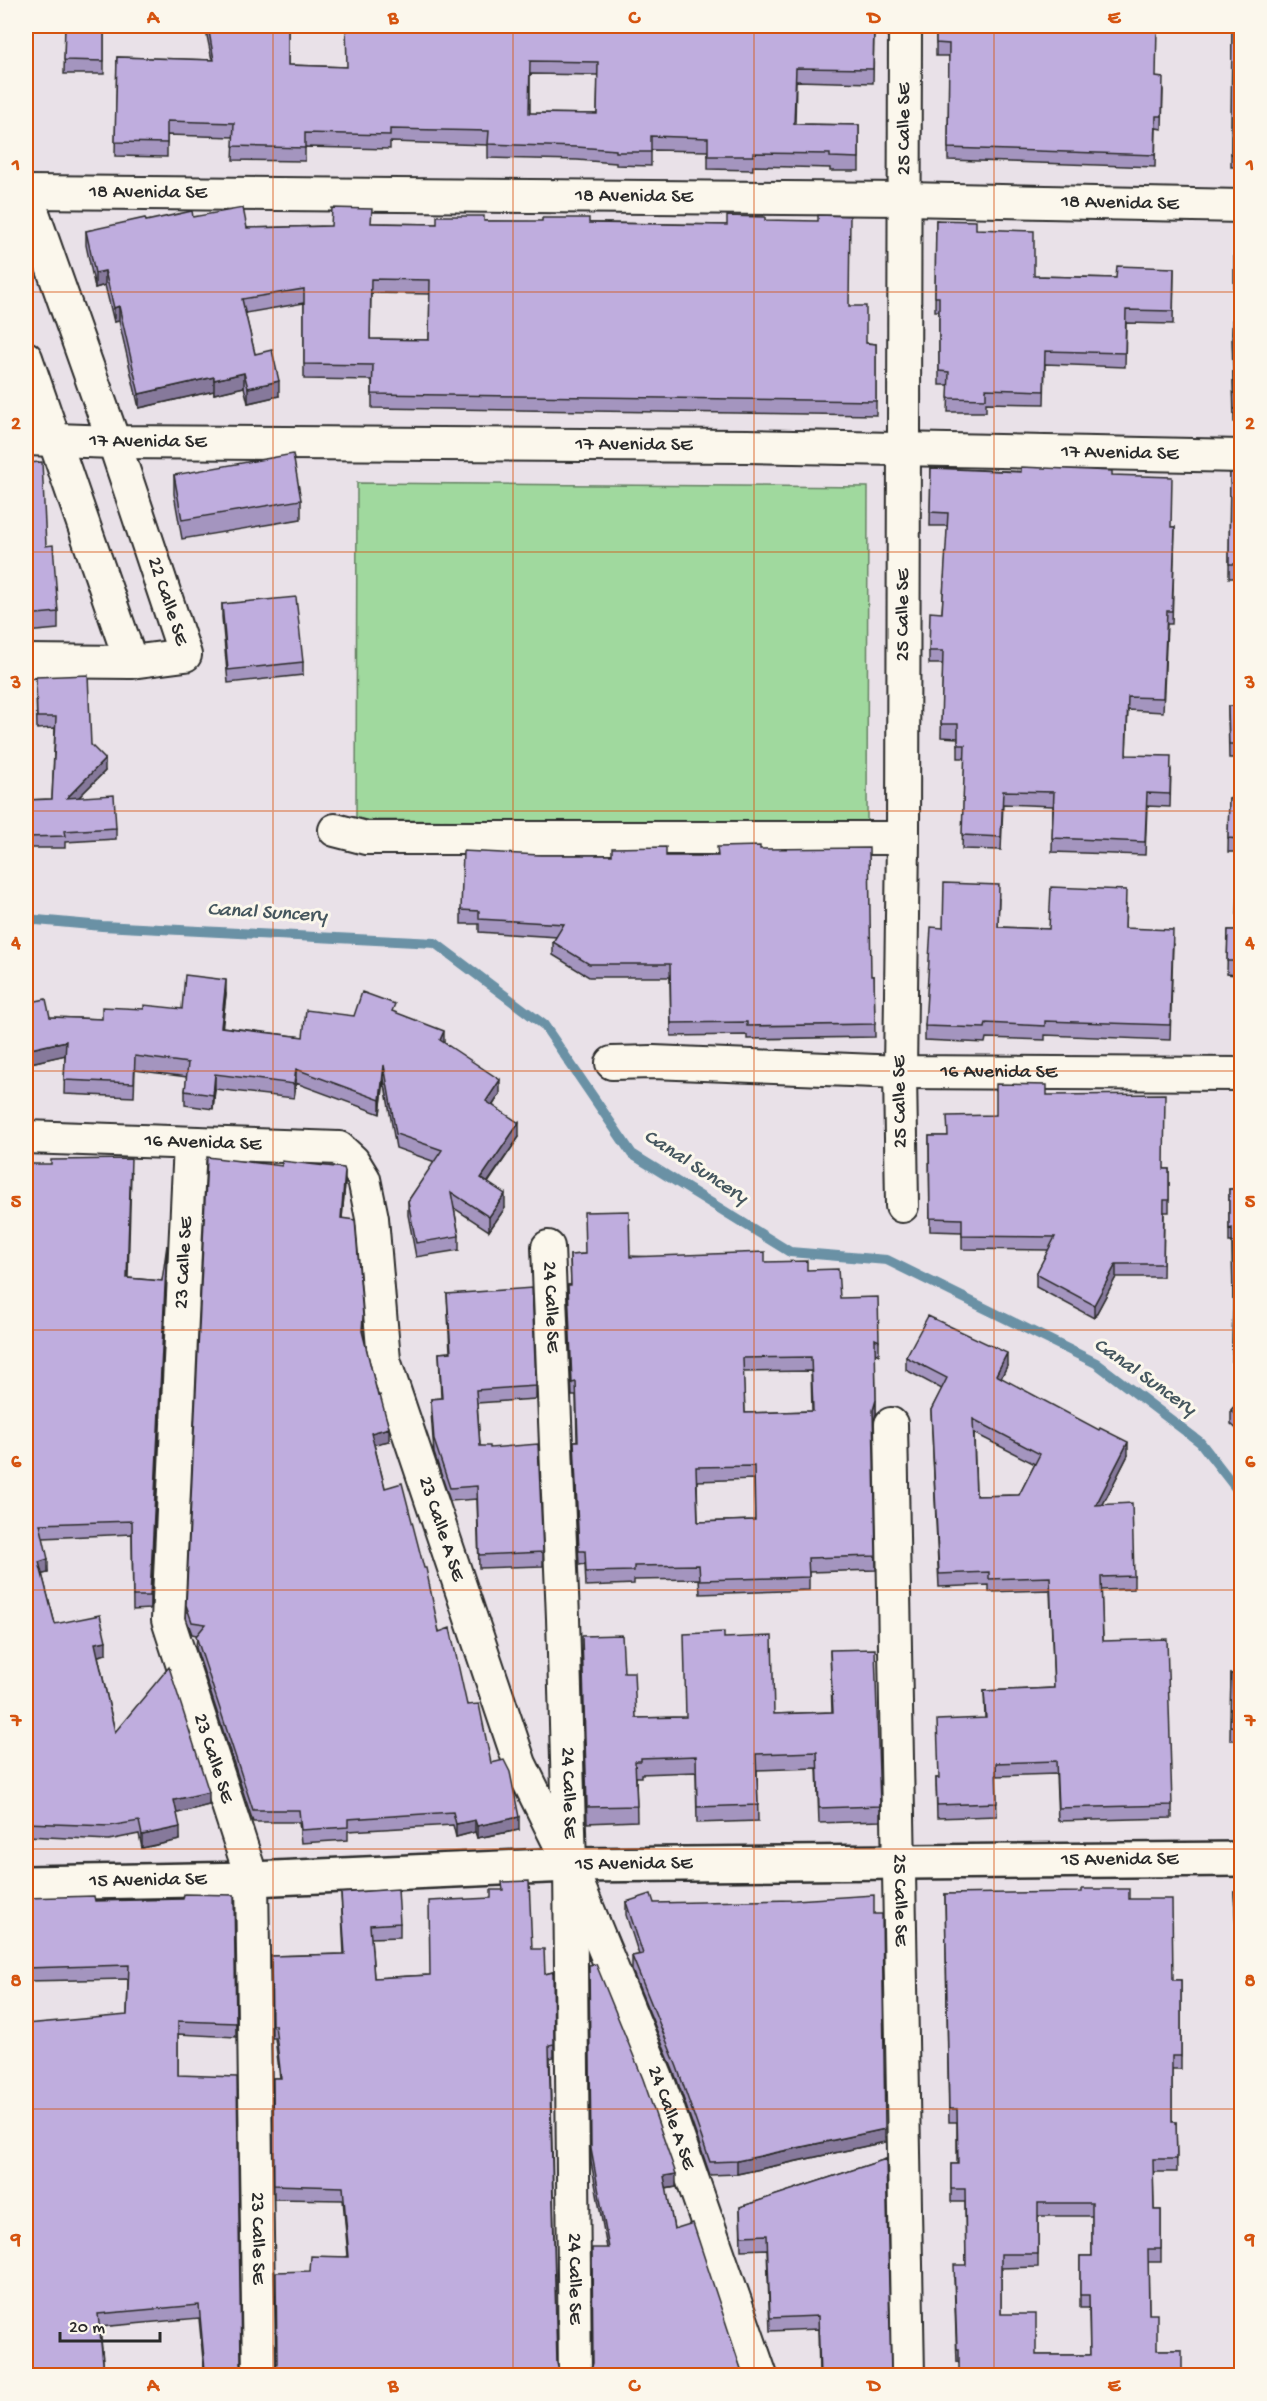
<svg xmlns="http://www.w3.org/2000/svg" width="1267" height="2401" viewBox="0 0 1267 2401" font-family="'Gochi Hand',sans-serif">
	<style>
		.green { fill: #a0d99e; stroke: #668264; stroke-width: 1.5 }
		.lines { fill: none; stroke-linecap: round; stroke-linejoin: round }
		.stream { stroke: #6a91a5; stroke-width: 10 }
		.minor-casing { stroke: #2b2b2b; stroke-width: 36 }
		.tertiary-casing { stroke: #2b2b2b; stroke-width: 38 }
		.minor { stroke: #fbf7ec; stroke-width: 32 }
		.tertiary { stroke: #fbf7ec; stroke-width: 33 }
		.wall { fill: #a495bf; stroke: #2b2b2b; stroke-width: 1.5; fill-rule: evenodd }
		.shaded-wall { fill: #86799b; stroke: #2b2b2b; stroke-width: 1.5 }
		.building { fill: #bfadde; stroke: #2b2b2b; stroke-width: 1.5; fill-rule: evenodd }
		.grid { fill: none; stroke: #d5540f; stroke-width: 1.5; stroke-opacity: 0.55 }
		.labels { text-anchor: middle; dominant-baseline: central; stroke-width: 6; stroke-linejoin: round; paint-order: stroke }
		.street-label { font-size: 20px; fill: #2b2b2b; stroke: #fbf7ec }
		.water-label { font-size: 21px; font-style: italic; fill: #45565e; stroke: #fbf7ec }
		.neatline { fill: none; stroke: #d5540f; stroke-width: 2 }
		.grid-label { font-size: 20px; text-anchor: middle; font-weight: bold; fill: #d5540f }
	</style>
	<rect width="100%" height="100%" fill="#e9e1e8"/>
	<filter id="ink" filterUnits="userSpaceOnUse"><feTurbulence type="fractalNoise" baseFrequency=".0167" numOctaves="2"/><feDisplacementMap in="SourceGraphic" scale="12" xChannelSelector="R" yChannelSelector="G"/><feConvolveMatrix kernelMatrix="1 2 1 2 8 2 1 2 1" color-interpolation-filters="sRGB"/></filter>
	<g filter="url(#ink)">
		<!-- green -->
		<path class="green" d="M357 483 868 487 867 824 356 820Z"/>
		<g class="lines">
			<!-- stream -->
			<path class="stream" d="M26 919 102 926 435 943 544 1025 632 1154 790 1252 887 1260 1096 1363 1200 1442 1242 1496"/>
			<defs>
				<g id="minor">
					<path id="s1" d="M26 192 905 199 1242 206"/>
					<path id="s2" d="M26 193 114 442 185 655 131 662 26 661"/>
					<path d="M26 358 131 662"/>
					<path id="s3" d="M26 439 114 442 747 446 1242 456"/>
					<path d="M335 830 366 838H903"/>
					<path id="s4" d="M612 1063 653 1062 900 1072 1242 1074"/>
					<path id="s5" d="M26 1137 339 1148 353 1161 364 1179 372 1218 384 1360 520 1764 570 1865 660 2086 761 2376"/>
					<path id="s6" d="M190 1144 168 1620 252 1879 259 2376"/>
					<path id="s7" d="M902 1206 900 1072 903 838 905 26"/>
					<path id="s8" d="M548 1247 563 1618 570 1865 575 2376"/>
					<path id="s9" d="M891 1424 908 2376"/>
				</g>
				<g id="tertiary">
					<path id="s10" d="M26 1883 252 1879 570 1865 1242 1859"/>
				</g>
			</defs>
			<!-- minor casing -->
			<use href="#minor" class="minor-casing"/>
			<!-- tertiary casing -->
			<use href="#tertiary" class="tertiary-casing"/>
			<!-- minor -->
			<use href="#minor" class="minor"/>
			<!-- tertiary -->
			<use href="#tertiary" class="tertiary"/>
		</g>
		<!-- wall -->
		<path class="wall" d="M65 26H104V74H64Z
			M205 26H288V65L347 67 874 26 873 83 796 81 795 124 859 125V171H830V168L753 166V170L708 169V151L651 150V166L616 165V163L577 160 488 158V145L390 142V149L305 147V161L233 160 234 137 167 135V157L115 156 117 57 212 60ZM530 74 598 75 597 114 530 113Z
			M936 26 1156 77 1163 90 1162 129 1156 128 1155 167 948 160 949 56H936Z
			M1232 26H1242V167H1231Z
			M193 217 247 228 331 226 372 223 437 224 484 221 727 225 765 220 849 306 866 343 876 344V415L372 408V380L304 379V303L245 313 255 354 279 396 248 403 244 387 214 394V391L139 408 119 321 114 322 105 285 95 288 86 245V231L146 221ZM371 293 430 294 429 340 370 339Z
			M936 220 976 229 1034 276 1116 278 1174 268 1173 324 1126 323 1125 367 1045 364 1044 404 986 403V412H948L949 385H939V311H935Z
			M1242 228V422H1234L1232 333Z
			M26 463 46 546 58 612V629L26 632Z
			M931 468 1112 475 1171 527H1175L1172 624H1167L1163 712 1128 710 1126 755 1171 769 1170 807 1147 806 1145 855 1052 852 1053 806 1003 804 1001 850 962 849 965 758H958V738L941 737 943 664H929V651L942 613 948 526H930Z
			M1230 473H1242V666H1240L1241 578H1229Z
			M174 475 301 500V519L182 539 174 494Z
			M222 604 303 662V675L228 683 222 617Z
			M36 688 91 745 105 771 79 797 116 828V839L65 842V848H26V800L52 799 55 728 37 729Z
			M1228 706H1242V758H1229Z
			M1229 798H1242V1027H1236V975L1227 974 1228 930H1237L1239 852H1228Z
			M760 849 871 976H874L875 1037 747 1039V1035L671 1036 670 977H589L553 955V942L557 937 479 932V924H461V910L540 855 666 856H717Z
			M999 899 998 927 1049 929 1126 905 1125 928 1173 944 1170 1040 1045 1035V1040L986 1038 985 1043 925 1040V1026L943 928Z
			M226 994 222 1027 303 1037 354 1016 395 1013 444 1042 500 1094 493 1105 519 1137 488 1183 505 1208 489 1231 454 1208 459 1236V1250L416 1257 408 1215V1201L435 1162 396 1148 384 1079 380 1114 296 1083 294 1098 215 1089 213 1109 185 1105V1091L187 1077 135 1070 134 1097 64 1094 65 1055 26 1064V1003L50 1017 102 1019 144 1009H182Z
			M1047 1095 1165 1169H1169V1212H1164L1163 1277H1116L1094 1318 1036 1287V1274L1049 1250 962 1249V1232L930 1231 929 1136H947L996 1115Z
			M1242 1103V1366H1232L1233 1302 1232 1242H1229V1189H1238Z
			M26 1164 131 1173 128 1278 162 1281 167 1259 150 1609 133 1610 132 1534 43 1538 48 1573 42 1574 55 1624 106 1654 98 1656 115 1732 209 1805 177 1813 180 1840 142 1848 139 1834 109 1840 26 1836Z
			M345 1183 342 1218 363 1329V1335L389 1441 374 1444 385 1488 467 1705 519 1830 477 1838 475 1832 456 1837 453 1825 348 1831V1840L301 1843 299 1822H253L196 1648 197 1635 192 1634 186 1618V1605Z
			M585 1254 765 1262 807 1270 840 1298 879 1341V1355L875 1353 876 1414 873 1424 876 1570 809 1572V1590L700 1594 699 1579 634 1580V1584L586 1586 585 1564 579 1565 574 1455V1441H577L576 1396H572L568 1299V1285H571L570 1255ZM811 1371 812 1411 745 1413 743 1372ZM754 1479 755 1520 698 1522 697 1481Z
			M447 1294 536 1386V1399L477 1403 480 1446 490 1448 543 1552V1566L479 1568 477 1499 450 1501 434 1453 431 1412V1399L441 1398 439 1353 450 1352Z
			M906 1357 1007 1366 1001 1378 1128 1455 1103 1504 1134 1576V1589L1101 1590 1103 1641 1172 1805V1818L1058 1821 1056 1774 996 1776 997 1816 937 1818 936 1778H939L985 1718 984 1691 1054 1688 1050 1590 989 1592V1585L939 1587 931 1410 942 1389 906 1370ZM974 1433 1035 1464 1019 1495 976 1496Z
			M1242 1398V1434L1231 1424V1410Z
			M724 1638 774 1714 832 1712 830 1650 880 1806V1821L819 1823 817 1768 757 1770 758 1821 697 1823 696 1772 641 1774V1777H636L637 1821 587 1823 582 1652 624 1672 636 1718 686 1717Z
			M1231 1674H1242V1740H1230Z
			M1234 1892H1242V1984H1239Z
			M341 1893 400 1923V1937L371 1938 374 1978 430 1975 532 1949 545 1974 553 1972 554 2057 550 2058 557 2363 559 2371 563 2376H271L274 2372 310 2271 348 2256 343 2200 274 2199 273 2078H280L275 2038H272L271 1956 344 1954Z
			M945 1894 1129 1899 1173 1980H1181V2069H1172V2122H1176L1177 2172H1153L1154 2210H1161V2262H1148L1149 2314 1157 2350H1182L957 2362 954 2278 966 2265 965 2202H951V2164H957V2122H949ZM1038 2216H1092V2256H1080V2308H1089L1090 2355H1036L1001 2314V2268L1038 2267Z
			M234 1895 236 2037 178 2034V2075L243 2372 26 2376 127 2015 128 1979 27 1981V1985H26V1898L95 1901 183 1899ZM199 2318 204 2370 104 2372 100 2327Z
			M626 1902 654 1903 885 2142 737 2174 710 2175 677 2080 632 1970V1956L639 1955 626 1915Z
			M589 1965 676 2187 666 2189 674 2229 742 2372 591 2371 593 2363 607 2248 591 2162Z
			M1242 2031V2118L1238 2045V2032Z
			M1237 2126H1242V2213L1237 2139Z
			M886 2159 891 2376H819L818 2329 770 2331 767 2249 741 2250 740 2207Z"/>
		<!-- shaded-wall -->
		<path class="shaded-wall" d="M105 271V285L95 288V273Z
			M119 306V321L114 322V308Z
			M244 373V387L214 394V380Z
			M214 377V391L139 408V394Z
			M279 381V396L248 403V388Z
			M105 759V771L67 809V798Z
			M226 980V994L221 1041V1027Z
			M444 1031V1045L440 1040Z
			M66 1041V1055L26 1064V1050Z
			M384 1065V1079L380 1114V1100Z
			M296 1069V1083L294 1098V1084Z
			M215 1074V1089L213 1109V1095Z
			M500 1080V1094L486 1115V1101Z
			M519 1123V1137L481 1192V1178Z
			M345 1171V1183L341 1230V1218Z
			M505 1194V1208L489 1231V1217Z
			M167 1245V1259L150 1609V1596Z
			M1116 1264V1277L1094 1318V1305Z
			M1007 1353V1366L996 1388V1375Z
			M876 1400V1414L873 1424V1410Z
			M389 1428V1441L371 1445V1433Z
			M1128 1442V1455L1096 1518V1505Z
			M48 1559V1573L39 1575V1562Z
			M106 1641V1654L95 1657V1643Z
			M209 1792V1805L174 1814V1800Z
			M519 1817V1830L477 1838V1826Z
			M475 1820V1832L456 1837V1824Z
			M180 1827V1840L142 1848V1835Z
			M885 2129V2142L737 2174V2161Z
			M676 2174V2187L664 2189V2176Z"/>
		<!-- building -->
		<path class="building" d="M65 26H104V61L64 60Z
			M208 26H288V65L347 67 346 26H874L873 69 796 68 794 124 859 125V158L830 157V154L753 153V156H708V138L651 136V152H616V150L577 147 488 144 489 131 390 129V135L305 133V148L233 146 234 123 167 121V143L115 142 117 57 214 60ZM530 61 598 62 597 114 529 113Z
			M936 26H1157L1156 77 1163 78 1162 116H1156L1155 155 948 148 949 44 936 43Z
			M1232 26H1242V154H1231Z
			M243 208 247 228 331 226 332 208 372 209 371 223 437 224V216H484V221H542V218H589V223L727 225V216L765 217V220L818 221V215L850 216 849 306H866V343L876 344V401L372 394 373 365 304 364V289L242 299 255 354 272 350 279 381 248 388 244 373 214 380V377L139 394 119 306 114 308 105 271 95 273 86 231 145 218 146 221 192 211 193 217ZM371 279 430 280 429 340 370 339Z
			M936 220 976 221V229L1034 231V276L1116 278 1117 266 1174 268 1173 311 1126 310 1125 353 1045 351 1044 391 986 389V399L948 398 949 372 939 371V297H935Z
			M1234 228H1242V409H1234L1232 320H1234Z
			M293 454 301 500 182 520 174 475Z
			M42 462 46 546 53 545 58 612 26 615V463Z
			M1021 467 1112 471V475L1172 477 1171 527H1175L1172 611H1167L1163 698 1128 697 1126 755 1171 756 1170 794 1147 793 1145 842 1052 838 1054 792 1003 791 1001 837 962 835 965 745H958V724H941L943 651H929L930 612 942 613 948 513 930 512 931 468 1021 472Z
			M1230 473H1242V564H1229Z
			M1242 574V652H1240Z
			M296 597 303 662 228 670 222 604Z
			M88 675 91 745 105 759 67 798 114 795 116 828 64 831 65 836 26 837V800L52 799 56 717H37L36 677Z
			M1228 706H1242V744H1229Z
			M1229 798H1242V1013H1236V961H1227L1228 930H1237L1239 839 1228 838Z
			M760 846V849L869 848 871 976H874L875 1024 747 1026V1022L671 1023 670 964H589L553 942 564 924 479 919V911L461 910 463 851 540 855H612V848L666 847V856H718L717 847Z
			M944 883 999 885 998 927 1049 929 1051 887 1126 890 1125 928 1173 930 1170 1025 1045 1021V1026L986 1023 985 1028 925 1026 931 927 943 928Z
			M185 975 226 980 221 1027 303 1037 306 1010 354 1016 362 992 395 1004 392 1011 444 1031 440 1040 500 1080 486 1101 519 1123 481 1178 505 1194 489 1217 451 1192 459 1236 416 1243 408 1201 442 1150 396 1134 384 1065 380 1100 296 1069 294 1084 215 1074 213 1095 185 1091 188 1063 135 1056 134 1083 64 1080 66 1041 26 1050V1003L46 999 50 1017 102 1019V1007L144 1009V1005L182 1009Z
			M996 1084 1047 1085V1095L1165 1094 1164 1169H1169V1200H1164L1163 1264H1116L1094 1305 1036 1274 1055 1237 962 1236V1219L930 1218 929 1136H948L947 1116 996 1115Z
			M1238 1103H1242V1352L1232 1353 1233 1295 1232 1228 1229 1229V1189H1238Z
			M207 1157 282 1166V1161L344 1168 345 1171 341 1218 355 1220 363 1316 362 1331 378 1396 380 1395 389 1428 371 1433 385 1488 402 1483 424 1568H426L439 1632 450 1628 467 1705 479 1704 491 1763 504 1760 510 1772 519 1817 477 1826 475 1820 456 1824 453 1812 348 1819V1827L301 1830 299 1810H253L196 1636 206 1624 192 1622 186 1605Z
			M131 1159 127 1278 162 1281 167 1245 150 1596H133L132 1521 40 1524 48 1559 39 1562 55 1624 100 1615 106 1641 95 1643 115 1732 169 1667 209 1792 174 1800 180 1827 142 1835 139 1821 109 1826 26 1823V1164H51V1160Z
			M629 1211 630 1257 765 1252V1262L807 1261V1270L838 1269 840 1298 878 1297 879 1341 875 1339 876 1400 873 1410 876 1556 808 1558 809 1577 700 1580 699 1565 634 1566V1571L586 1572 585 1551H579L574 1441H578L576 1382 572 1383 568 1285H571L570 1255 585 1254 584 1212ZM811 1357 813 1411 745 1413 743 1358ZM754 1466 755 1520 698 1522 696 1467Z
			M532 1288 536 1386 476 1390 480 1446H490V1448L538 1444 543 1552 479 1555 477 1486 450 1488 434 1440 431 1399 442 1398 439 1353 451 1352 447 1294Z
			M928 1316 1007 1353 996 1375 1099 1430 1100 1428 1128 1442 1096 1505 1132 1503 1134 1576 1101 1577 1103 1641 1167 1639 1172 1805 1058 1808 1056 1761 996 1763 997 1803 937 1805 936 1778H939L937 1720 986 1718 984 1691 1054 1688 1050 1577 989 1579V1572L939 1574 931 1410 947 1378 906 1357ZM973 1419 1040 1454 1019 1495 976 1496Z
			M1242 1398V1420L1231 1410Z
			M724 1632V1638L772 1636 774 1714 833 1712 830 1650 875 1649 880 1806 819 1808 817 1752 756 1754 758 1805 697 1807 696 1756 641 1758V1761H635L637 1806 587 1807 582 1636 622 1635 624 1672H634L636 1718 686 1717 684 1634Z
			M1231 1674H1242V1727L1230 1726Z
			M529 1881 532 1949H544L545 1974 553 1972 554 2044 549 2045 557 2363 559 2371 563 2376H426L338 2373V2376H271L274 2372 277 2363 276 2272 310 2271 311 2256 349 2257 343 2187 274 2185 273 2078H281L275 2025H272L271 1956 345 1954 341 1893 398 1889 400 1923 370 1925 374 1978 430 1975 429 1901 491 1898V1890H503L502 1882Z
			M1082 1889H1129V1899H1172L1173 1980H1181V2056H1172V2122H1176L1177 2159H1153L1154 2210H1161V2249H1148L1149 2314H1157V2350H1182V2376H959V2349H957L954 2265H966L965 2189H951V2164H958L957 2109H949L945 1894 1082 1892ZM1038 2203H1092V2256H1080V2295H1089L1090 2355H1036V2314H1001V2254H1038Z
			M1234 1892H1242V1971H1239Z
			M184 1894 234 1895 236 2023 178 2021V2075L237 2077 241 2363 243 2372 247 2376H26V2024L127 2015 129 1965 26 1968 27 1972H26V1898L94 1896 95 1901 183 1899ZM199 2305 205 2370 104 2372 98 2314Z
			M651 1894 654 1903 795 1900 874 1895V1914H882L885 2129 737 2161 710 2162 677 2067 632 1956 643 1954 626 1902Z
			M596 1964 643 2079 676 2174 664 2176 674 2229 693 2223 742 2372H745L746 2376H587L591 2371 593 2363 592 2248H609L591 2149 589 1965Z
			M1242 2031V2105L1238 2032Z
			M1237 2126H1242V2200Z
			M886 2159 891 2376H820L818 2316 770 2318 767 2235 741 2236 740 2207Z"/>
	</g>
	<!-- grid -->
	<path class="grid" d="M273 26V2376M513 26V2376M754 26V2376M994 26V2376M26 292H1242M26 552H1242M26 811H1242M26 1071H1242M26 1330H1242M26 1590H1242M26 1849H1242M26 2109H1242"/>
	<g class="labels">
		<!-- street labels -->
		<g class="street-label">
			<text stroke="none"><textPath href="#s7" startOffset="1077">25 Calle SE</textPath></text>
			<text stroke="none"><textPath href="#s1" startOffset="122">18 Avenida SE</textPath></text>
			<text stroke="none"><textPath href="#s1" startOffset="608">18 Avenida SE</textPath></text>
			<text stroke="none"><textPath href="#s1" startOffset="1094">18 Avenida SE</textPath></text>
			<text stroke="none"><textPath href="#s3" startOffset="122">17 Avenida SE</textPath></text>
			<text stroke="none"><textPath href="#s3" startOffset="608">17 Avenida SE</textPath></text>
			<text stroke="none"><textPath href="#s3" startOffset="1094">17 Avenida SE</textPath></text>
			<text stroke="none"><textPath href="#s2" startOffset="432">22 Calle SE</textPath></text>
			<text stroke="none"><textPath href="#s7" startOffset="591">25 Calle SE</textPath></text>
			<text stroke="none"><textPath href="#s4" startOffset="387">16 Avenida SE</textPath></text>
			<text transform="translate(901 1102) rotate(-91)">25 Calle SE</text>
			<text stroke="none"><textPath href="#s5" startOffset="177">16 Avenida SE</textPath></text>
			<text transform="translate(185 1263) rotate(-87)">23 Calle SE</text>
			<text stroke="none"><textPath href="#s8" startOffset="60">24 Calle SE</textPath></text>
			<text stroke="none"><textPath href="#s5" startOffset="714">23 Calle A SE</textPath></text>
			<text stroke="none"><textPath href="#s6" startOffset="622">23 Calle SE</textPath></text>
			<text stroke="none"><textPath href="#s8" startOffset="546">24 Calle SE</textPath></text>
			<text stroke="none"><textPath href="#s10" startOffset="1094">15 Avenida SE</textPath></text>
			<text stroke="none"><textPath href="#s10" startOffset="608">15 Avenida SE</textPath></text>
			<text stroke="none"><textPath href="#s10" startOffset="122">15 Avenida SE</textPath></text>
			<text stroke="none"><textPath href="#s9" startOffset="476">25 Calle SE</textPath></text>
			<text stroke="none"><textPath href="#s5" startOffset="1347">24 Calle A SE</textPath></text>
			<text stroke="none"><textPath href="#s6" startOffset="1108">23 Calle SE</textPath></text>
			<text stroke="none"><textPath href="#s8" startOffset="1032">24 Calle SE</textPath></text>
		</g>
		<!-- water labels -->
		<g class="water-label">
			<text transform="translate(267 914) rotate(3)">Canal Suncery</text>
			<text transform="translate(695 1168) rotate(33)">Canal Suncery</text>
			<text transform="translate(1144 1378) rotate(35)">Canal Suncery</text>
		</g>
	</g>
	<!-- margin -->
	<rect width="1267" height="2401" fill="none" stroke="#fbf7ec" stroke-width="66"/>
	<!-- scale -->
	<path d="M60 2332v9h100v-9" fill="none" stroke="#2b2b2b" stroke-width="3"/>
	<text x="69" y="2332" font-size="18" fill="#2b2b2b" stroke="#fbf7ec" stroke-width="4.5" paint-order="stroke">20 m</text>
	<rect x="33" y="33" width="1201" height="2335" class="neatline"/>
	<g class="grid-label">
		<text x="153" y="23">A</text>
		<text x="393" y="23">B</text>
		<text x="634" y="23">C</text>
		<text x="874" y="23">D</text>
		<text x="1114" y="23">E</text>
		<text x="16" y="170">1</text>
		<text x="1250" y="170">1</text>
		<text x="16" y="429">2</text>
		<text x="1250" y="429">2</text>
		<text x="16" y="688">3</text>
		<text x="1250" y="688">3</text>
		<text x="16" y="948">4</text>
		<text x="1250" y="948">4</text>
		<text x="16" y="1207">5</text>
		<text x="1250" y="1207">5</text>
		<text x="16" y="1467">6</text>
		<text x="1250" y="1467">6</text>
		<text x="16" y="1726">7</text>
		<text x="1250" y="1726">7</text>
		<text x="16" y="1986">8</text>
		<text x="1250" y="1986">8</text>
		<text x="16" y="2245">9</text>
		<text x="1250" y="2245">9</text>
		<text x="153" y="2391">A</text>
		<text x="393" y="2391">B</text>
		<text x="634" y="2391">C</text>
		<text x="874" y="2391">D</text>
		<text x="1114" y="2391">E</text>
	</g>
</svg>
